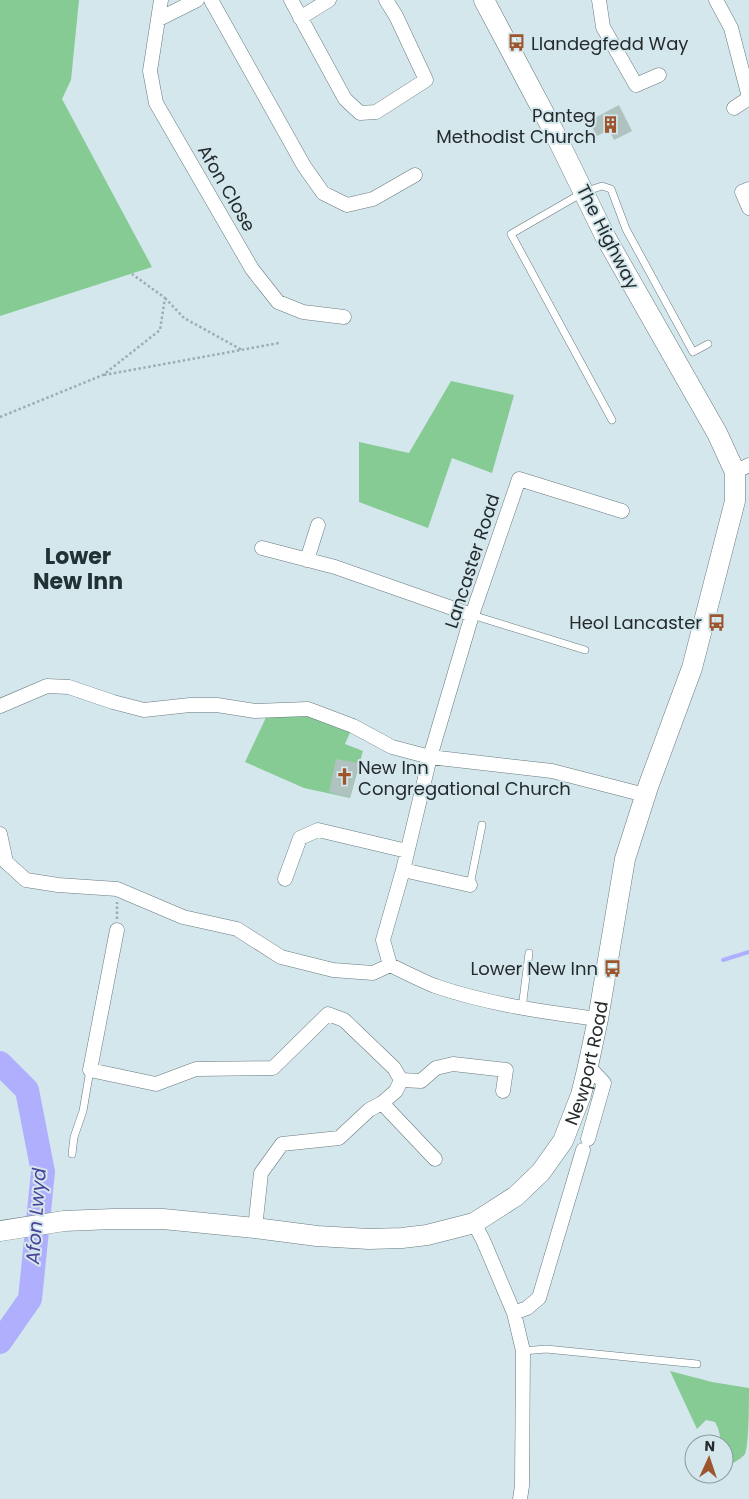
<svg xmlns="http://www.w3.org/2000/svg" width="749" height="1499" viewBox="0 0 749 1499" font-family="Poppins,sans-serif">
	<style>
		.green { fill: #85cb93 }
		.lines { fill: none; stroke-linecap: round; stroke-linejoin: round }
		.stream { stroke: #b0affd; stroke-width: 4 }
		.river { stroke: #b0affd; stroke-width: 24 }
		.building { fill: #afc2bf }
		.lane-casing { stroke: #697a7f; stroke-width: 8 }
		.street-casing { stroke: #697a7f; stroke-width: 15 }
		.secondary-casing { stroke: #697a7f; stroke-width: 21 }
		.path { stroke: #9dadb1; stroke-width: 2.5; stroke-dasharray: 2.5 2.5; stroke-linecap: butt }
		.lane { stroke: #fff; stroke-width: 7 }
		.street { stroke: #fff; stroke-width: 14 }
		.secondary { stroke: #fff; stroke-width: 20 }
		.labels { text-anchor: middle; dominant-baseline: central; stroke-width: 4; stroke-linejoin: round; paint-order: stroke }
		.poi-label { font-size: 18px; fill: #242b2d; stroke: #d4e7ed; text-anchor: end }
		.street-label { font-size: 18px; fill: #242b2d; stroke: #d4e7ed }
		.water-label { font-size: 19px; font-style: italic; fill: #4a4099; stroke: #d4e7ed }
		.district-label { font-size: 22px; font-weight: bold; fill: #213135; stroke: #d4e7ed }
	</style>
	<rect width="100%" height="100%" fill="#d4e7ed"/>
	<!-- green -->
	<path class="green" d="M0 0H79L71 80 62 99 152 267 0 316Z
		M451 381 514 395 492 473 452 458 428 528 359 502V442L409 453Z
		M308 709 353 726 345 744 363 751 350 798 304 788 245 762 269 711Z
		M670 1371 712 1382 749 1388C749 1403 749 1444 745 1454 742 1458 736 1461 732 1464 726 1458 724 1453 724 1444H722L718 1428 715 1422 706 1420 697 1429Z"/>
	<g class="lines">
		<!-- stream -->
		<path class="stream" d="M723 960 749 952"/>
		<!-- river -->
		<path class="river" d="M0 1063 27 1090 43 1172 30 1299 0 1342"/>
	</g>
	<!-- building -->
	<path class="building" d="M619 105 632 131 614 140 609 130 597 136 589 121Z
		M336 759 359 763 350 798 329 792Z"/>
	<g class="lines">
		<defs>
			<path id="lane" d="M612 420 511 234 584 192 602 186 611 189 626 229 693 352 708 344
				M472 615 585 650
				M470 885 482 825
				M522 1008 529 953
				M72 1154 74 1137 83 1111 90 1070
				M523 1351 546 1349 697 1364"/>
			<path id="street" d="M161 0 150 71 156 103 252 269 278 302 303 312 344 317
				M211 0 304 166 323 193 347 205 373 199 415 175
				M291 0 345 99 360 113 376 112 426 80 396 16 386 0
				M599 0 603 27 636 85 659 75
				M716 0 731 28 749 97
				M300 18 329 0
				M159 19 197 0
				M734 108 749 98
				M749 189 742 192 749 208
				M735 472 749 465
				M262 548 335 567 472 615
				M307 560 318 525
				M0 706 47 686 69 687 113 702 144 710 190 705H217L255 711 308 709 353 726 392 747 430 757 552 771 645 795
				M0 834 6 862 26 880 58 885 117 889 183 917 237 929 281 957 333 970 373 973 390 965C405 972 420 980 435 986 488 1004 543 1012 598 1019
				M403 870 470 885
				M285 879 300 838 318 830 407 851
				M117 930 90 1070 156 1084 196 1069 273 1068 328 1014 344 1020 394 1068 401 1080
				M390 965 383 940 403 870 430 757 472 615 519 479 622 511
				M588 1066 604 1083 588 1139
				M401 1080 421 1081 436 1068 453 1064 506 1070 503 1091
				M382 1103 435 1159
				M474 1223 483 1240 514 1313 523 1351 522 1486 520 1499
				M255 1228 261 1173 282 1144 339 1138 369 1110 382 1103 396 1091 401 1080
				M514 1313 527 1308 539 1298 583 1150"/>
			<g id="secondary">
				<path id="s1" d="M0 1231 64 1221 113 1219H163L255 1228 317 1236 369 1239 402 1238 427 1235 474 1223 516 1196 541 1172 563 1141 581 1095 588 1066 598 1019 625 859 648 787 692 668 735 501V472L717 433 606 238 554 132 484 0"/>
			</g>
		</defs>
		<!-- lane casing -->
		<use href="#lane" class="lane-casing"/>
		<!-- street casing -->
		<use href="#street" class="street-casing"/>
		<!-- secondary casing -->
		<use href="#secondary" class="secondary-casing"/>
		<!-- path -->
		<path class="path" d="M165 298 184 318 242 350
			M104 375 279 343
			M0 417 103 375 160 330 165 298 132 274
			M117 919V902"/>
		<!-- lane -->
		<use href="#lane" class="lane"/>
		<!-- street -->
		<use href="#street" class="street"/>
		<!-- secondary -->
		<use href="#secondary" class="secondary"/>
	</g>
	<!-- icons -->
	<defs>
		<symbol id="bus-bare" viewBox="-9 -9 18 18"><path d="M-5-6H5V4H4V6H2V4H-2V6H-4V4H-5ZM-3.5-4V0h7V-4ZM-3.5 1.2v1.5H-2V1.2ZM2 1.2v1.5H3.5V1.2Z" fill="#9c552d" stroke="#d4e7ed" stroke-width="2.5" paint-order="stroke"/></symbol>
		<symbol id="building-bare" viewBox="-9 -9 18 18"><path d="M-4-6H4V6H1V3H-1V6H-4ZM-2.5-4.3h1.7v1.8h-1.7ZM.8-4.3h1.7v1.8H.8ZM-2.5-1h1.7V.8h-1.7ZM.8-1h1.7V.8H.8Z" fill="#9c552d" stroke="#d4e7ed" stroke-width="2.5" paint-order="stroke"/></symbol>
		<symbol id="church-bare" viewBox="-9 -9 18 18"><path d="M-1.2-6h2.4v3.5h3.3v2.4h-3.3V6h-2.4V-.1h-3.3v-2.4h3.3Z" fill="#9c552d" stroke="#d4e7ed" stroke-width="2.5" paint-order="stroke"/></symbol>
	</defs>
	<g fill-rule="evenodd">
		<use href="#bus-bare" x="504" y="30" width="25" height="25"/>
		<use href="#building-bare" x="598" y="112" width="25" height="25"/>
		<use href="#bus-bare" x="704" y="610" width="25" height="25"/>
		<use href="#church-bare" x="332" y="764" width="25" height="25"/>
		<use href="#bus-bare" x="600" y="956" width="25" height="25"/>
	</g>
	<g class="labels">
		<!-- poi labels -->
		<g class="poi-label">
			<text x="531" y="43" text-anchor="start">Llandegfedd Way</text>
			<text x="596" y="115">Panteg<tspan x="596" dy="21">Methodist Church</tspan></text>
			<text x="702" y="622">Heol Lancaster</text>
			<text x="358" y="767" text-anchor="start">New Inn<tspan x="358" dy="21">Congregational Church</tspan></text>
			<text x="598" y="968">Lower New Inn</text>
		</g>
		<!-- street labels -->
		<g class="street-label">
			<text transform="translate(227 188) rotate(60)">Afon Close</text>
			<text transform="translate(608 237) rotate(63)">The Highway</text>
			<text transform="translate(472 561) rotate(-72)">Lancaster Road</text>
			<text stroke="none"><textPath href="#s1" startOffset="682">Newport Road</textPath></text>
		</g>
		<!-- water labels -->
		<g class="water-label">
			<text transform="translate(36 1216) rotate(-86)">Afon Lwyd</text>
		</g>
		<!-- district labels -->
		<g class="district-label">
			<text x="78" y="556">Lower<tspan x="78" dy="25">New Inn</tspan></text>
		</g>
	</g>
	<!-- north arrow -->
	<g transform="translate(709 1459) rotate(3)"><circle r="24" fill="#d4e7ed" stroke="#8e9ca0"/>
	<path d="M0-4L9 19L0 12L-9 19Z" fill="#9c552d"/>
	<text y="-8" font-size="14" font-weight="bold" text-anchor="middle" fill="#242b2d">N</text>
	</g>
</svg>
